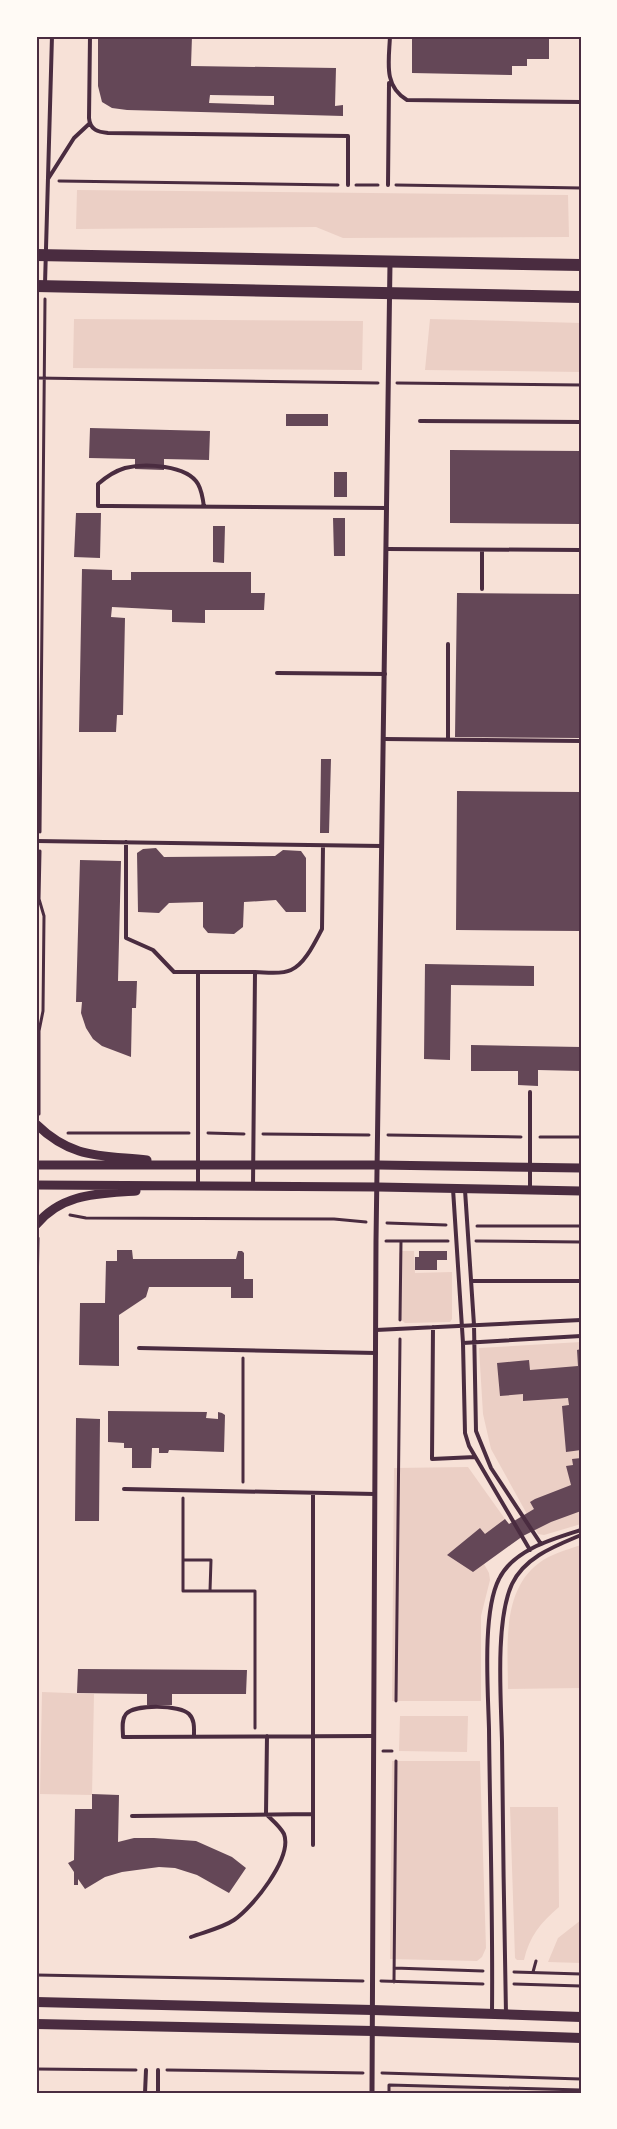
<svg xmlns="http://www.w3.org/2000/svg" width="617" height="2129" viewBox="0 0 617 2129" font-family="Rubik,sans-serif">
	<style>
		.green { fill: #ebcfc5 }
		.building { fill: #644757; fill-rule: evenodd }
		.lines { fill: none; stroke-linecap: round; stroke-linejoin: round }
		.path { stroke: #4a2c40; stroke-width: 3 }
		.service { stroke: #4a2c40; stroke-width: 4 }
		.minor { stroke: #4a2c40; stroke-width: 5 }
		.tertiary { stroke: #4a2c40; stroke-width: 9 }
		.secondary { stroke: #4a2c40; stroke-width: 10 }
		.primary { stroke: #4a2c40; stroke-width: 12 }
		.neatline { fill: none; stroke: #4a2c40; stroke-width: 2 }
	</style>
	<rect width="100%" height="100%" fill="#f7e1d7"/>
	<!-- green -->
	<path class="green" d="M77 190 568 195 569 237 343 238 316 227 76 229Z
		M74 319 363 321 362 370 73 368Z
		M430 319 581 323V372L425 370Z
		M402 1251H414L415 1273 452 1272V1319L450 1322 405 1323 399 1318V1253Z
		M581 1342V1524L544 1535 538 1534 491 1449 483 1414 479 1348Z
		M468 1467 505 1519 484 1564 489 1573 490 1580 481 1616V1701H392L394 1468Z
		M581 1545V1688L508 1689C508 1649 501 1591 539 1563 551 1554 566 1550 581 1545Z
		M42 1692 94 1694 92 1795 40 1794Z
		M400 1716H468L467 1752 399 1751Z
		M392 1761H480L486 1948 482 1957 477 1961 390 1959Z
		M510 1807H558L559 1907C541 1922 529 1937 524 1960H517L515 1958Z
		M581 1920V1963L548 1962 558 1938Z
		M389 2085 581 2090V2093H389Z"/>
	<!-- building -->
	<path class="building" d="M98 36H192L191 66 336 68 335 106 343 105V116L127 110 112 108 102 102 98 86ZM210 95 274 96V105L209 103Z
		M412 36H549V59H527V66H512V75L412 73Z
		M286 414H328V426H286Z
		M90 428 210 431 209 460 164 459V470L135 469V459L89 458Z
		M450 450 581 451V524L450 523Z
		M334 472H347V497H334Z
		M76 513H101L100 558 74 557Z
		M333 518H345V556H334Z
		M213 526H225L224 563 213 562Z
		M82 569 112 570V580H131V572H251V593H265L264 610H205V623L172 622V610L112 607 111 617 125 618 123 715H117L116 732H79Z
		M457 593 581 594V738L455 737Z
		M321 759H331L329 833H320Z
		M457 791 581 792V931L456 930Z
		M156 848 164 857 275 856 283 850 301 851 306 858V912H286L276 900 244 902 243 927 234 934 208 933 203 927V902L169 903 159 913 138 912 137 853 143 849Z
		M80 860 121 861 118 981H137L136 1008H132L131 1057 102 1046 93 1039 86 1028 81 1013 82 1002H76Z
		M425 964 534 966V986L451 985 450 1060 424 1059Z
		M471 1045 581 1047V1071L538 1070V1086L518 1085V1071H471Z
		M117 1250H132L133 1259H236L238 1251H242L244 1253V1279H253V1298H231V1287H149L146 1297 119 1315V1366L79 1365 80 1303H105L106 1261H117Z
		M419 1251H447V1260H437V1270H415V1257H419Z
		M581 1349V1450L566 1452 562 1406 569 1405 568 1398 523 1401V1394L500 1396 497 1363 529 1360 530 1370 578 1366 577 1350Z
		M108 1411 207 1412 206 1418 218 1419V1412L222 1413 225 1415 224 1452 169 1450 168 1453H159V1448H152L151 1468H132V1448H124V1443L108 1442Z
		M76 1418 100 1419 99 1521H75Z
		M581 1458V1511L551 1522 523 1536 473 1572 447 1555 480 1528 485 1534 505 1519 509 1524 534 1509 530 1502 535 1499 571 1485 566 1466 573 1465 572 1459Z
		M78 1669 247 1670 246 1694H172V1705H147V1694L77 1693Z
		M92 1794 119 1795 118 1842 134 1838H154L196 1841 232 1857 246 1868 229 1893 197 1875 175 1868 159 1867 122 1872 105 1877 85 1889 78 1879V1885H74V1872L68 1863 74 1860 75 1809H92Z"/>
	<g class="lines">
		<!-- path -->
		<path class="path" d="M59 181 338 185
			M356 185H378
			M396 185 581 188
			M36 378 378 383
			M397 383 581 385
			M40 832 45 299
			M39 1114V1031L43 1011 44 916 39 899 40 851
			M68 1133H189
			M208 1133 244 1134
			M263 1134 369 1135
			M388 1135 521 1137
			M540 1137H581
			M70 1215 86 1218 334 1219 366 1222
			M387 1223 446 1225
			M477 1226H581
			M386 1241H448
			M476 1241 581 1242
			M400 1320 401 1241
			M36 1352 38 1238
			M243 1482V1358
			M183 1498V1591H255V1728
			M183 1560H211L210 1591
			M396 1701 400 1339
			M383 1751H392
			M394 1968 483 1971
			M514 1972 581 1974
			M533 1972 536 1961
			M36 1975 363 1981
			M381 1981 483 1984
			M394 1982 396 1761
			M514 1984 581 1986
			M36 2069 136 2070
			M167 2070 363 2073
			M382 2073 581 2079
			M389 2093V2085L581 2090"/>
		<!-- service -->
		<path class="service" d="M90 36 89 118C90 130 98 132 108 133L348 136V185
			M390 36C389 61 383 86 407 100L581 102
			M48 179 74 138 89 124
			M388 185 389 83
			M45 284 52 36
			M420 421 581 422
			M204 507C203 499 202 491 198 484 187 465 145 463 125 468 115 471 106 477 98 484V506H109L387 508
			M387 549 581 550
			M482 589V550
			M448 644V740
			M277 673 385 674
			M384 739 581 741
			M36 841 382 846
			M126 842V938L153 950 174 972H198
			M255 972C265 972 281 975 291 970 305 964 315 942 322 929L323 846
			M198 1186V972H255L253 1186
			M453 1189 463 1343 465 1433 469 1446 530 1550
			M465 1190 474 1325 476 1431 491 1468 541 1544
			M530 1190V1092
			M471 1281H581
			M433 1327 432 1459 475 1457
			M376 1330 581 1320
			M463 1343 581 1336
			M139 1348 376 1353
			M124 1489 375 1494
			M194 1736C194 1729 195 1720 189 1714 180 1705 135 1704 126 1714 121 1720 123 1729 123 1737L374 1736
			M132 1816 313 1814
			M313 1845V1493
			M191 1937C204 1932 222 1928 234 1920 252 1908 293 1858 284 1834 280 1826 272 1820 266 1814L267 1736
			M492 2012C493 1918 490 1823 489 1729 488 1690 482 1612 499 1579 513 1550 552 1539 581 1530
			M506 2014C504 1923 503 1833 502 1742 501 1699 495 1621 512 1584 525 1557 555 1546 581 1535
			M145 2093 146 2070
			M158 2093V2070"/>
		<!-- minor -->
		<path class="minor" d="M372 2093 376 1241 390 263"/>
		<!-- tertiary -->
		<path class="tertiary" d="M36 1124C72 1159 100 1155 147 1160
			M36 1165H378L581 1168
			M36 1185 378 1187 581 1191
			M36 1225C62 1193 98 1194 136 1191"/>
		<!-- secondary -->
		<path class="secondary" d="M36 2002 373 2010 581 2017
			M36 2024 373 2031 581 2038"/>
		<!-- primary -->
		<path class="primary" d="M36 255 581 265
			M36 286 581 297"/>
	</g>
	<!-- border -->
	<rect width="617" height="2129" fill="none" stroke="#fffaf5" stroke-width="75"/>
	<rect x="38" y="38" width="542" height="2054" class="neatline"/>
</svg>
